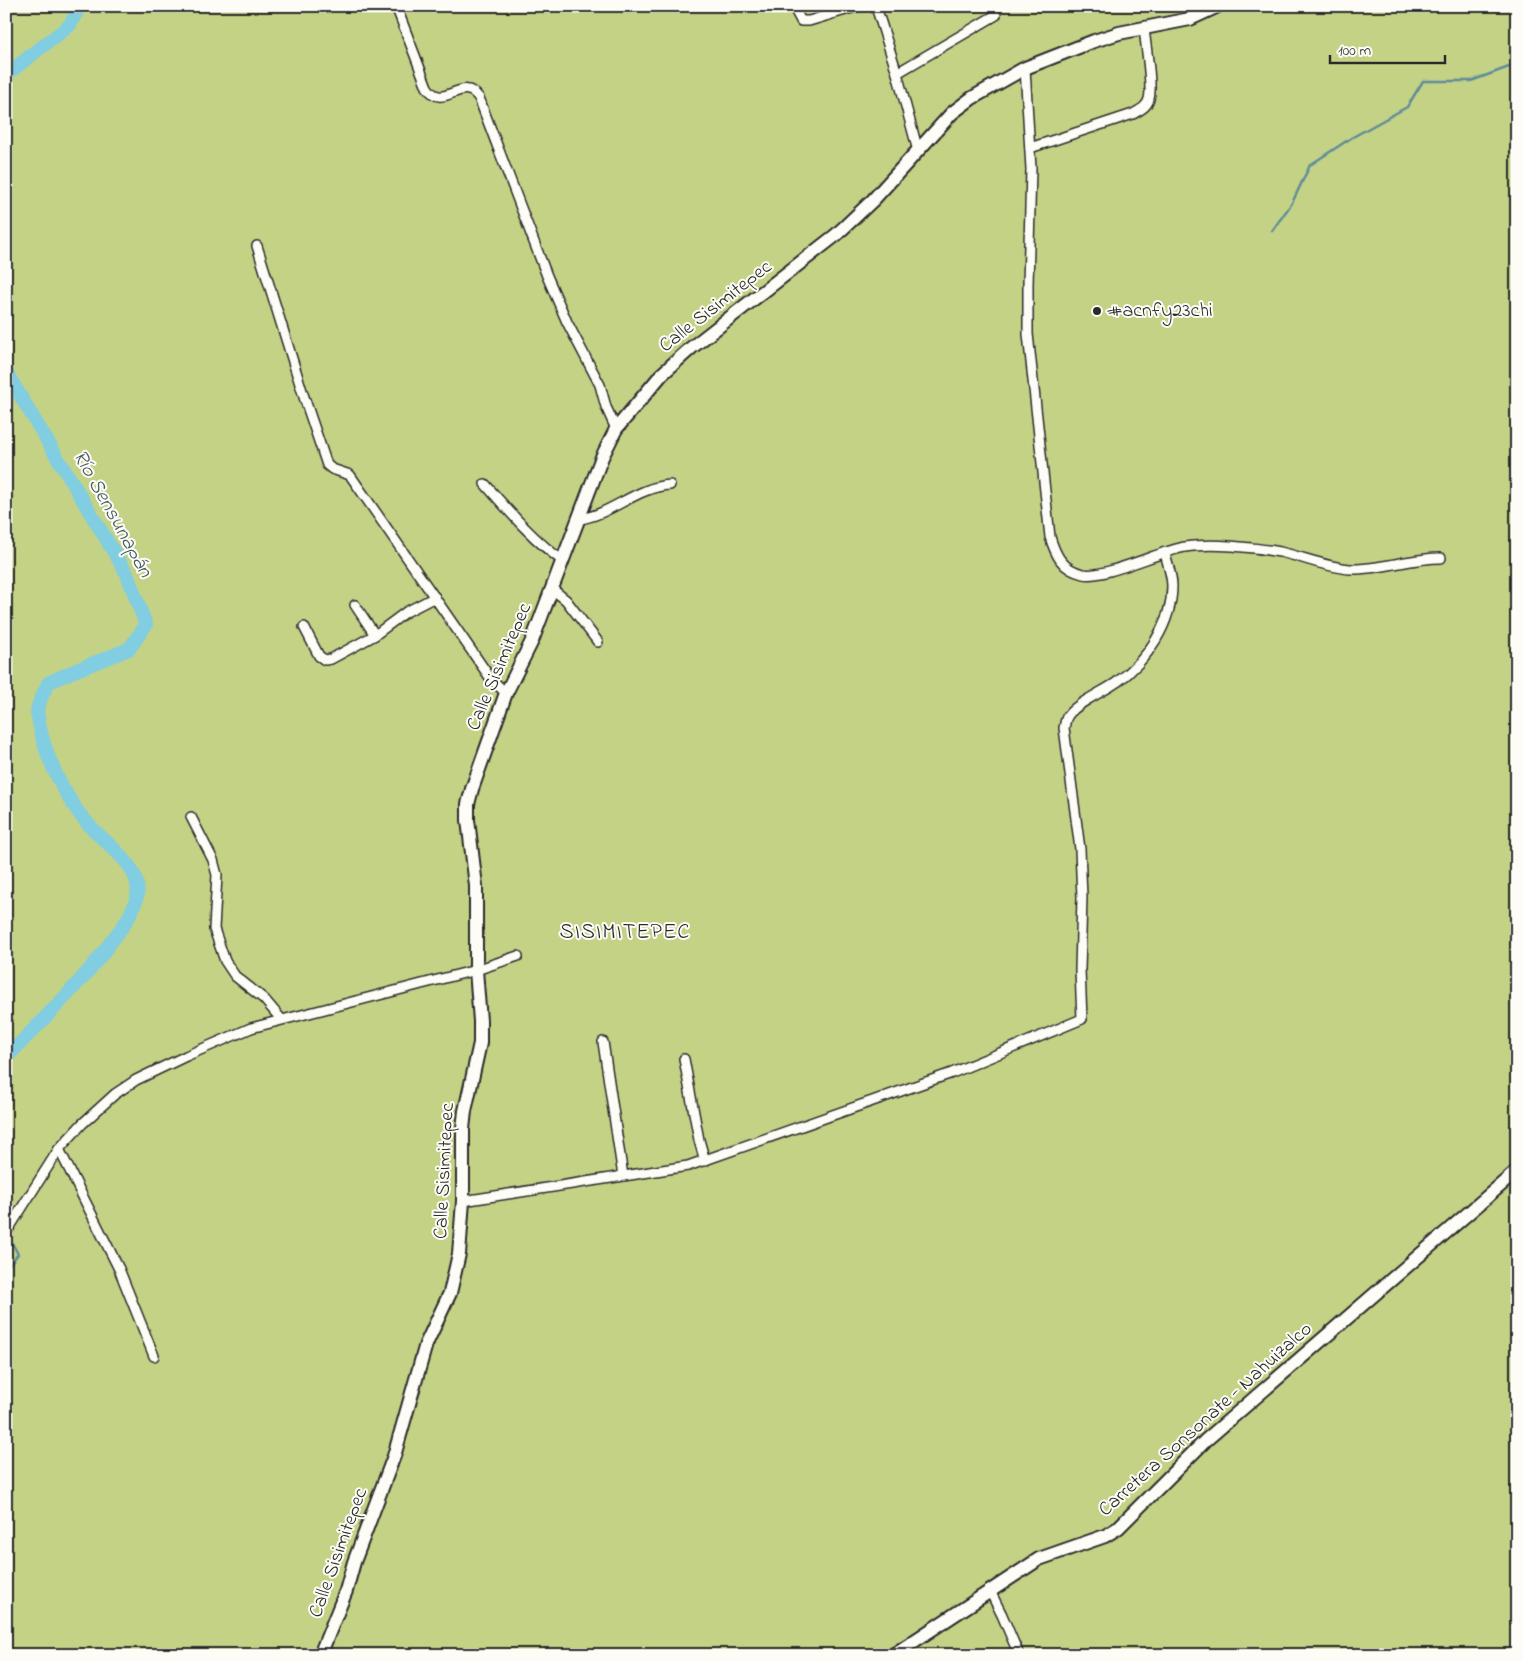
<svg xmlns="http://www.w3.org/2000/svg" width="1523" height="1661" font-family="'Indie Flower',sans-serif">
<rect width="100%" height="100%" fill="#fdfcf7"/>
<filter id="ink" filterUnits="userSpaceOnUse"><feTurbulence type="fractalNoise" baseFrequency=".02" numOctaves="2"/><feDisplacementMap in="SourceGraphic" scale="10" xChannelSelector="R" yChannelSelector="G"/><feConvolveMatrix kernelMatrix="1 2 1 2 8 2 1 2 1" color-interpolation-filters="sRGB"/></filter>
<g filter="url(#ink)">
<rect fill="#c4d286" stroke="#787e58" x="6" y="6" width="1511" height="1649"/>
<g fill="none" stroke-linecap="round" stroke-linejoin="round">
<g stroke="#5f8c98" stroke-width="2.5">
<polyline points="1272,231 1292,203 1310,165 1351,138 1407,107 1423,81 1471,81 1509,67 1517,62"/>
<polyline points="6,1269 18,1254 12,1243"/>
</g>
<g stroke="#81cde1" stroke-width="14">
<polyline points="6,75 70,25 80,6"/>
<path d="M6,372L127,574L146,625L129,649L69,673L48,683C45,691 38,702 37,711C37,715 39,719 39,723C45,757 65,798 88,824C106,845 146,867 136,901C130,919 119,931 108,946C79,986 41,1021 6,1058"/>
</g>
<defs>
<g id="street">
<path d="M396,6L427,87C444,113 461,73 479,98L547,276L567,322L600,385L606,407L616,429"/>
<polyline points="793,6 801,21 809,21 859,6"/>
<polyline points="875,6 878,13 897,73 918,151"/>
<path d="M1025,68L1031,169L1028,285V334L1050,537C1056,556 1062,569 1083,574C1103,579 1160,551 1185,547C1212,543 1253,547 1280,552C1303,557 1326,567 1350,569C1380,570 1410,558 1441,558"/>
<polyline points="897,73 996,15"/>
<path d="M1030,148L1133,114C1140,110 1147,107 1149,99C1153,85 1145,43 1144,27"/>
<polyline points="257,246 304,397 327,465 332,469 350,475 491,679 506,693"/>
<path d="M485,484C509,511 533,540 563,561"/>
<path d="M579,519C611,515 636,487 670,485"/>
<polyline points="552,589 566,600 598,642"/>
<polyline points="355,605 375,635"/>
<polyline points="304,627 319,656 325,660 331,659 375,635 406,612 435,597"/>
<polyline points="191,817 213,860 217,875 214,929 225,961 235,976 264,999 281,1019"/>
<polyline points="603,1042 623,1176"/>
<polyline points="684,1059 699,1140 705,1161"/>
<polyline points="59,1149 119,1269 154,1356"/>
<path d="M463,1201L688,1166L952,1073L1082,1019L1080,970L1082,897L1080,849L1064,728C1065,725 1065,720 1067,717C1074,704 1105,691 1117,682C1147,661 1172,623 1172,586C1172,575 1167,563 1165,552"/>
<polyline points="6,1233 59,1149 82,1124 115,1094 136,1080 186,1056 251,1028 476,970 518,956"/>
<polyline points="990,1591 1002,1615 1019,1655"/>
</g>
<g id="secondary">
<polyline points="320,1655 346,1591 354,1562 394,1456 426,1344 450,1293 459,1254 463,1201 463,1129 465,1111 480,1043 480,1021 476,970 476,886 468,820 468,804 472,789 506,693 532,641 602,457 616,429 662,374 691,348 836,235 873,200 952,113 972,98 1025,68 1094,41 1119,33 1190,19 1218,6"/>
<polyline points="893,1655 1039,1559 1105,1536 1118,1528 1206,1440 1517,1171"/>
</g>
</defs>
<use href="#street" stroke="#2b2b2b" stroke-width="12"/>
<use href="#secondary" stroke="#2b2b2b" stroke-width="16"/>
<use href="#street" stroke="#fdfcf7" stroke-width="9"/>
<use href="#secondary" stroke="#fdfcf7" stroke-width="12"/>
</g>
</g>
<circle fill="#2b2b2b" stroke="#fdfcf7" stroke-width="2" cx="1097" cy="311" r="5"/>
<g text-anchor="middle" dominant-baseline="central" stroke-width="4" stroke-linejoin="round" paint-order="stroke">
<g font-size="20" fill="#2b2b2b" stroke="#fdfcf7">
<text transform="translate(716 307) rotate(-38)">Calle Sisimitepec</text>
<text transform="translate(500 667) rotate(-67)">Calle Sisimitepec</text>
<text transform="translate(445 1171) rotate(-87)">Calle Sisimitepec</text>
<text transform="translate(1206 1420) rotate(-42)">Carretera Sonsonate - Nahuizalco</text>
<text transform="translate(339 1553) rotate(-70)">Calle Sisimitepec</text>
</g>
<g font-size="20" fill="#2b2b2b" stroke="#fdfcf7" text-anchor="start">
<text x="1107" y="311">#acnfy23chi</text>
</g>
<g font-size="21" font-style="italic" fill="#455c62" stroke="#fdfcf7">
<text transform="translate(112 514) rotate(61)">Río Sensunapán</text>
</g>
<g font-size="22" letter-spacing="1" fill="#2b2b2b" stroke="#fdfcf7">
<text x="625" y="933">SISIMITEPEC</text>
</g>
</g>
<rect width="1523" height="1661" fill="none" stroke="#fdfcf7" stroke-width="25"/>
<rect x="12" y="12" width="1498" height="1636" fill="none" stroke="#2b2b2b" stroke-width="2" filter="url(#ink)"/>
<path d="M1330 55v8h115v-8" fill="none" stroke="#2b2b2b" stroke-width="2.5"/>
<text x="1338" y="55" font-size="15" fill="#2b2b2b" stroke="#fdfcf7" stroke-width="4" paint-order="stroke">100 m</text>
</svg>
